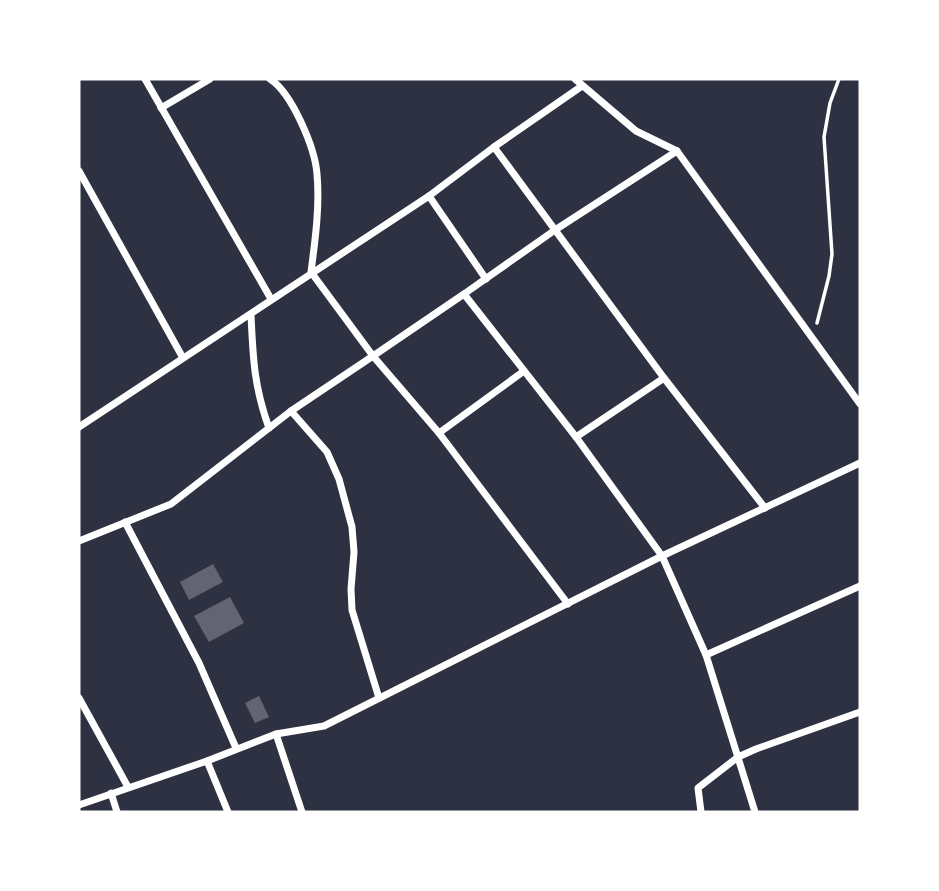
<svg xmlns="http://www.w3.org/2000/svg" width="939" height="891" font-family="Commissioner,sans-serif">
<rect width="100%" height="100%" fill="#2d3142"/>
<g fill="#626471">
<polygon points="213,564 223,582 189,600 180,582"/>
<polygon points="230,597 244,623 209,642 194,616"/>
<polygon points="259,696 269,717 255,723 245,703"/>
</g>
<g fill="none" stroke-linecap="round" stroke-linejoin="round">
<polyline stroke="#fff" stroke-width="3.5" points="817,323 829,276 832,254 824,137 830,103 839,79"/>
<g stroke="#fff" stroke-width="7">
<polyline points="145,79 271,299"/>
<path d="M270,79C292,93 315,148 317,174C320,206 315,241 311,272L373,356L464,294L576,437L662,556L706,655L755,812"/>
<polyline points="575,79 636,131 677,151 860,404"/>
<polyline points="161,108 210,79"/>
<polyline points="494,147 664,378 765,508"/>
<polyline points="79,171 183,358"/>
<polyline points="429,196 486,279"/>
<polyline points="464,294 555,230 677,151"/>
<path d="M251,315C253,359 254,386 269,428"/>
<polyline points="291,411 327,452 339,479 352,527 354,552 351,589 352,610 379,698"/>
<polyline points="79,427 429,196 494,147 582,86"/>
<polyline points="439,433 524,371"/>
<polyline points="576,437 664,378"/>
<polyline points="125,522 199,663 236,748"/>
<polyline points="79,541 171,504 291,411 373,356 439,433 568,604"/>
<polyline points="706,655 860,586"/>
<polyline points="79,698 128,787"/>
<polyline points="276,734 302,812"/>
<polyline points="207,761 228,812"/>
<polyline points="111,793 117,812"/>
<polyline points="79,805 207,761 276,734 324,726 662,556 860,463"/>
<polyline points="701,812 698,788 738,757 756,749 860,712"/>
</g>
</g>
<rect width="939" height="891" fill="none" stroke="#ffffff" stroke-width="161"/>
</svg>
